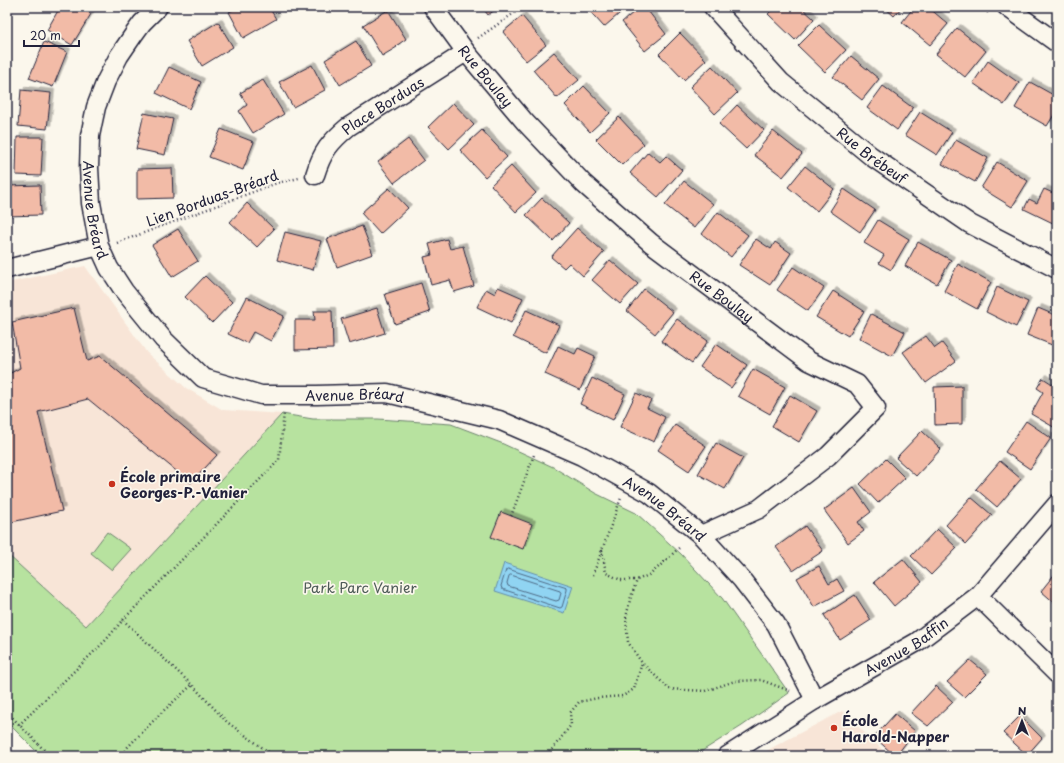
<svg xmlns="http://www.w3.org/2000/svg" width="1064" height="763" font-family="'Playpen Sans',sans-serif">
<defs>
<filter id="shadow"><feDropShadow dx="3.5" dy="-3.5" stdDeviation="0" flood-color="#0004"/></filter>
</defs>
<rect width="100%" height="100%" fill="#fbf7ec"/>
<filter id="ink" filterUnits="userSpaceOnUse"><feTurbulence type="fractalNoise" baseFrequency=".025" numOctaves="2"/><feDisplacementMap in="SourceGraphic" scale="8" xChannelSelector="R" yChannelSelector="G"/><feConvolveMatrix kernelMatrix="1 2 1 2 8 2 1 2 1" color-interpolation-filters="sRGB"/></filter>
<g filter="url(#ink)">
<g fill="#f8e5d7">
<polygon points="85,266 147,353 186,388 223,410 282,414 86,626 7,554 7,283"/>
<polygon points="842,711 889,756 758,756 777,745"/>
</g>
<g fill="#b7e29f" stroke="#6c826d">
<polygon points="282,414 313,419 378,419 451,424 501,443 553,467 595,493 636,513 681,554 722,598 789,693 742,726 694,756 41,756 7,722 7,554 86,626"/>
<polygon points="107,532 131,549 112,570 91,553"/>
</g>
<polygon fill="#90d4f2" stroke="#648da9" points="504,563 573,586 564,613 495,591"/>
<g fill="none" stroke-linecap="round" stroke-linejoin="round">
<g stroke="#4e6984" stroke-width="1">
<polygon points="508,569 567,588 567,590 562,607 560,608 502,589 501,586 506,570"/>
<polygon points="511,575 560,591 561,593 559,600 556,601 508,586 507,583 509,576"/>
</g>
</g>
<g fill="#f2bba7" stroke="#22223b" filter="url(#shadow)">
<polygon points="60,7 79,7 91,14 72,45 47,30"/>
<polygon points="238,7 269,7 276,19 243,38 229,12"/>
<polygon points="282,7 292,7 284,11"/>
<polygon points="482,7 499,7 488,15"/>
<polygon points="586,7 627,7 604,27"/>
<polygon points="640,7 645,7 666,34 645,51 622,22"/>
<polygon points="775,7 801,7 814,19 795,40 768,14"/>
<polygon points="884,7 902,7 894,16"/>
<polygon points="914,7 928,7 948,24 930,45 902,22"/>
<polygon points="388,10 406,39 396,46 397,47 382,56 363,25"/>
<polygon points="522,16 546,45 526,61 503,32"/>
<polygon points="218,22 233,47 202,66 187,41"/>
<polygon points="819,25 846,50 825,72 798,46"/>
<polygon points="957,28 986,51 965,77 936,54"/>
<polygon points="680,33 706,60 684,80 659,54"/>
<polygon points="356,41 371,66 340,85 325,60"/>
<polygon points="44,42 67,52 53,87 29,78"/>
<polygon points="554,52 579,80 557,98 533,70"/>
<polygon points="851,56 879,79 862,100 833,77"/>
<polygon points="988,61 1019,83 1004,105 973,83"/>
<polygon points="312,65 325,90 293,107 279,82"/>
<polygon points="712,66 737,93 715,114 690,87"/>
<polygon points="169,67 201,82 189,109 156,93"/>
<polygon points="263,80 284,114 253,133 239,111 247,105 240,93"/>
<polygon points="1030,82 1057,97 1057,110 1047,126 1015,108"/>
<polygon points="584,86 610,113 590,132 565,105"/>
<polygon points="883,86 913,108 897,130 867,108"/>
<polygon points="21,90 51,93 47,129 18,126"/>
<polygon points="453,103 474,125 449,149 428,127"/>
<polygon points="737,105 764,130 746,149 719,124"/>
<polygon points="920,112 952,132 937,155 905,135"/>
<polygon points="144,113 173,119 165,155 136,149"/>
<polygon points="619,117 644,144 622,165 596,139"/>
<polygon points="221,129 254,142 243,170 209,157"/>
<polygon points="482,130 507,157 485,177 460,150"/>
<polygon points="773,131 802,154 783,177 754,155"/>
<polygon points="17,137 43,137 41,176 16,175"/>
<polygon points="408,139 424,160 394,183 378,162"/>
<polygon points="956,140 988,158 975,182 942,164"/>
<polygon points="648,152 660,162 666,156 682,170 658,197 630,173"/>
<polygon points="997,162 1028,181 1012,207 981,188"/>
<polygon points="511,166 536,193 516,212 491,185"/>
<polygon points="805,166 834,189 817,211 788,187"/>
<polygon points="172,168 173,198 137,199 137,169"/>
<polygon points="684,181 713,204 694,228 665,205"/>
<polygon points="40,185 41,215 7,216 7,186"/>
<polygon points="389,188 408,208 380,234 361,213"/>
<polygon points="844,189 875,210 860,232 830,211"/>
<polygon points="1044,189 1057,195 1057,225 1024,209 1029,199 1037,203"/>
<polygon points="542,198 569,223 553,241 526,215"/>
<polygon points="247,203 274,229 257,247 230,222"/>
<polygon points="718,212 748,235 731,257 702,234"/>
<polygon points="878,220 909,239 891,270 879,263 884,255 864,243"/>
<polygon points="362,226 373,254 337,267 327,239"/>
<polygon points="577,228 604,252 583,276 569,263 564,268 551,257"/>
<polygon points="178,229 198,261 172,277 152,245"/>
<polygon points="285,232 321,241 313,270 277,260"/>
<polygon points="447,239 450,249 463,246 474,286 454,292 450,280 431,285 424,257 432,255 429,244"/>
<polygon points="756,239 771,249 775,242 791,253 770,285 739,265"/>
<polygon points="918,242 951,260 937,284 905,266"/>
<polygon points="610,260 638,284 620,304 592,280"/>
<polygon points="958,264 991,282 977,309 944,291"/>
<polygon points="793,267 824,288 808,311 777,290"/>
<polygon points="205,276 232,302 212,323 185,297"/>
<polygon points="421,283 430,312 395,324 385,294"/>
<polygon points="498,287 523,298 511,323 477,307 486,289 495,294"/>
<polygon points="997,287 1028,302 1016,327 986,312"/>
<polygon points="644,289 673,312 655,334 627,311"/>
<polygon points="833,291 864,311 848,336 816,317"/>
<polygon points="247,297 284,316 271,341 253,332 247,343 228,334"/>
<polygon points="74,308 87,361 100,356 217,455 191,483 88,399 38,412 62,511 7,523 7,375 20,368 12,322"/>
<polygon points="377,308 385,333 349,344 341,319"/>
<polygon points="1038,308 1057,316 1057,347 1027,335"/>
<polygon points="526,310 559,325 546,353 513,337"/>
<polygon points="314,311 332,311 333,349 295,350 295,320 315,320"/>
<polygon points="871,314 905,332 892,356 859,338"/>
<polygon points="677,319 708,341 692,363 661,341"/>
<polygon points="926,336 935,348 942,343 956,361 926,383 903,352"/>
<polygon points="716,344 747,365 731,388 700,367"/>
<polygon points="558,346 575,354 578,348 595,356 580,390 545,374"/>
<polygon points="753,369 785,387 770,414 738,396"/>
<polygon points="592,378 625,394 613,420 580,404"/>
<polygon points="1043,378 1057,387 1057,429 1031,414 1043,392 1037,388"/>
<polygon points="962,386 962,424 935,425 934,387"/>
<polygon points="636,393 651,400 647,408 665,417 654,442 620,427"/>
<polygon points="790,395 817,411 799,442 772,426"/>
<polygon points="1026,421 1051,438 1030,469 1005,452"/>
<polygon points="675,425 706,446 689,471 658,450"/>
<polygon points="922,431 941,449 916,476 896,458"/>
<polygon points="716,443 743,458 725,489 698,474"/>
<polygon points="886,459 905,478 878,503 860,484"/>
<polygon points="1000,461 1021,479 997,507 976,489"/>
<polygon points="854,488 871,512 858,522 864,531 848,543 824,510"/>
<polygon points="971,497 992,515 966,544 946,525"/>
<polygon points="501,512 532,524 523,549 491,537"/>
<polygon points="805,526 823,551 793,571 776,547"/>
<polygon points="937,529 957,548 931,575 911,556"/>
<polygon points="903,559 922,582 894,606 874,582"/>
<polygon points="819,566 829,584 837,579 844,591 814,607 797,578"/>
<polygon points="1057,571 1057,605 1041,591"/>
<polygon points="855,595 871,620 840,640 824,615"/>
<polygon points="970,660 987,674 964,697 947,682"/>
<polygon points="936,686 953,702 928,726 911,713"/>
<polygon points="895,714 915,731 896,756 895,756 874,737"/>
<polygon points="1020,716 1042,738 1027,755 1003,733"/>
</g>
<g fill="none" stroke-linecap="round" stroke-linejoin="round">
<defs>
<g id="minor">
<path id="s1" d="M158,7L142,23L134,34L119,56L106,81L96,107L93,121L90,136L89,168L91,203L99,246L109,268L124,291L163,339L203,378L261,395H317L387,393L499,420L582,456L649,493L701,535L742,580L776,624L815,700"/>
<path id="s2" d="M433,7L466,52L525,122L584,184L651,243L809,361L857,384L876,408L828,456L759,509L701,535"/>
<path id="s3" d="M713,7L781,82L871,156L970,224L1057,269"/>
<polyline points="1007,7 1057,43"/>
<path id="s4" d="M315,175C322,152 330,142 348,127L466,52"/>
<polyline points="7,269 99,246"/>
<polyline points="978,596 1057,674"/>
<path id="s5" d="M727,756L815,700L917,642L978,596L1057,504"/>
</g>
</defs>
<use href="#minor" stroke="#22223b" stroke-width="21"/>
<g stroke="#22223b" stroke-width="2.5" stroke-dasharray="1 3" stroke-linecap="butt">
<polyline points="981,7 990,14"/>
<polyline points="478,38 523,7"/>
<polyline points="117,243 277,183 299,178"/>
<polyline points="511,516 534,455"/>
<polyline points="679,548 651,574 637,580 630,600 626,618 628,642 642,663 669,689 705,691 735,681 761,680 790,691"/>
<polyline points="602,550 606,573 621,580 637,580"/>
<polyline points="593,575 621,498"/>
<polyline points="123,620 192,685 227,722 274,756"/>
<polyline points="7,712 50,756"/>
<polyline points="19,725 105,641 123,620 279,460 284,413"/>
<polyline points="119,756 160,714 192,685"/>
<polyline points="547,756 571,725 570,713 579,702 598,698 623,696 634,689 642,663"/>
</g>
<use href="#minor" stroke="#fbf7ec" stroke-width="18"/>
</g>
</g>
<g fill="#c8321e" stroke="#fbf7ec" stroke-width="1.5">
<circle cx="112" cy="484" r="4"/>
<circle cx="834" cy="728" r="4"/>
</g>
<g text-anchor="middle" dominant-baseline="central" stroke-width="3.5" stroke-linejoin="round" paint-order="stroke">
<g font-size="14" fill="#22223b" stroke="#fbf7ec">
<text stroke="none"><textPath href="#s2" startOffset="87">Rue Boulay</textPath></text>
<text stroke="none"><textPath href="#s4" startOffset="100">Place Borduas</textPath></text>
<text stroke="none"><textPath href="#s3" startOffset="218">Rue Brébeuf</textPath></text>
<text transform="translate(212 198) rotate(-20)">Lien Borduas-Bréard</text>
<text stroke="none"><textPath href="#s1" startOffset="223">Avenue Bréard</textPath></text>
<text stroke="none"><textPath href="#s2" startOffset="411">Rue Boulay</textPath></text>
<text stroke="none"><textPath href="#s1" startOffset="583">Avenue Bréard</textPath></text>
<text stroke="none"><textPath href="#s1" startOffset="919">Avenue Bréard</textPath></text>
<text stroke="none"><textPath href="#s5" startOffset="210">Avenue Baffin</textPath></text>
</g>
<g font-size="14" font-weight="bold" fill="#22223b" stroke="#fbf7ec" text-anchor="start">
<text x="120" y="476">École primaire<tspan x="120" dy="16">Georges-P.-Vanier</tspan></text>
<text x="842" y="720">École<tspan x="842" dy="16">Harold-Napper</tspan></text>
</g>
<g font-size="14" fill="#4f5c59" stroke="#fbf7ec">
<text x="360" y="587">Park Parc Vanier</text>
</g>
</g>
<rect width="1064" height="763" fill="none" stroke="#fbf7ec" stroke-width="24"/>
<rect x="12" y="12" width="1040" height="739" fill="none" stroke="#22223b" stroke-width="1.5" filter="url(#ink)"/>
<g transform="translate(1022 721)" stroke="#fbf7ec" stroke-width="3" paint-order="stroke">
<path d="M0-3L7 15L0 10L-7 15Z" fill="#22223b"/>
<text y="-6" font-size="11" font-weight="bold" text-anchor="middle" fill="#22223b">N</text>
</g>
<path d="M24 40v6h55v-6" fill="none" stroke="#22223b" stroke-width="2"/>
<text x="30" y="40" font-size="12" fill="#22223b" stroke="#fbf7ec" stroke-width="3" paint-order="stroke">20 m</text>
</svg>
